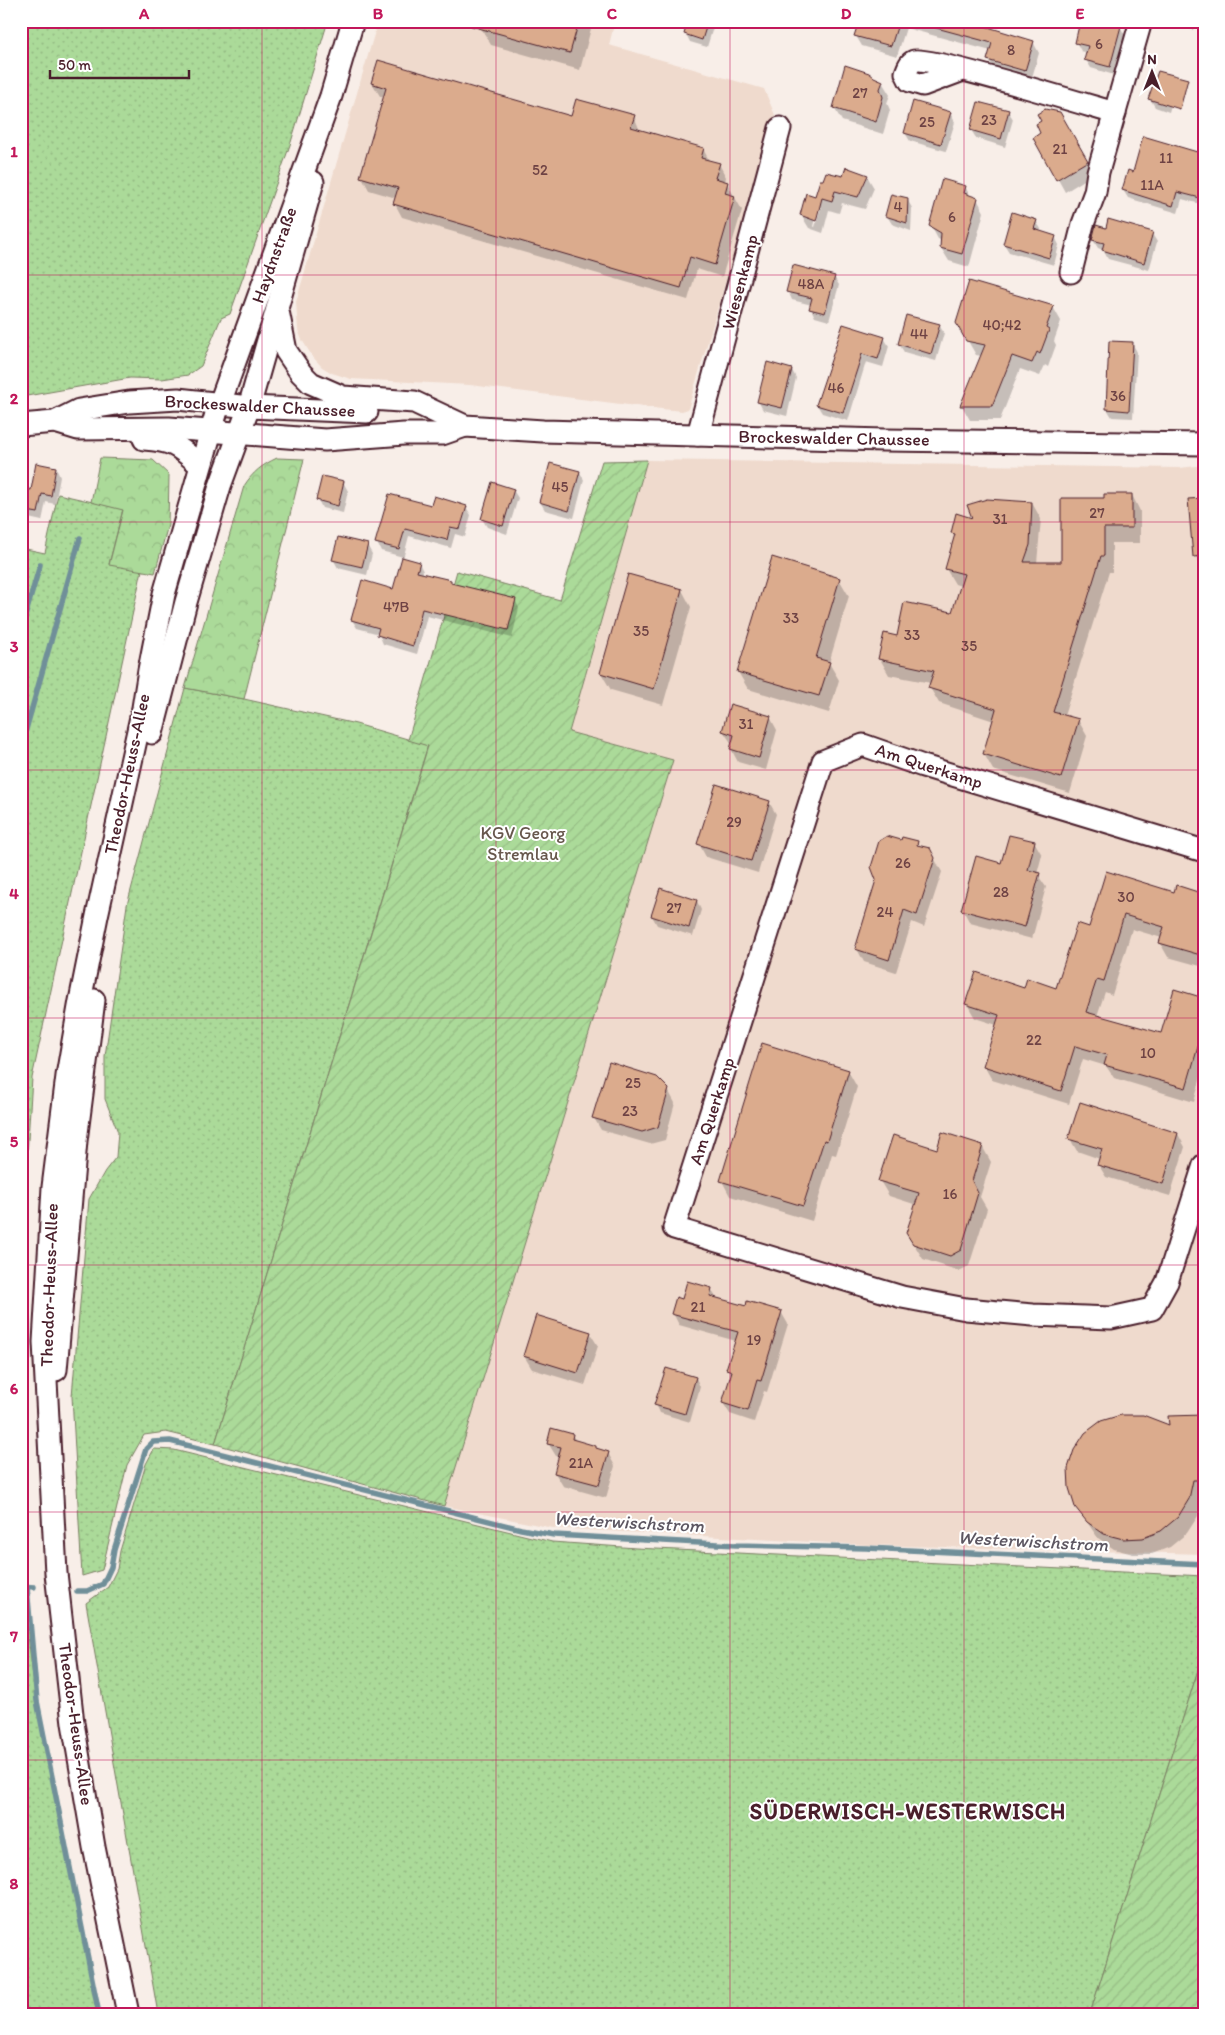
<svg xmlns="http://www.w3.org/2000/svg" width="1225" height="2035" font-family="Itim,sans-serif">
<defs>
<pattern id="grass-dots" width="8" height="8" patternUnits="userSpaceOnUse" patternTransform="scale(1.25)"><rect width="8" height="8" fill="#abda99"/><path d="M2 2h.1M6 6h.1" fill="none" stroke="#95bb84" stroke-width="1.8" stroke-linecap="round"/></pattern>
<pattern id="forest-crowns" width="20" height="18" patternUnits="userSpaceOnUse" patternTransform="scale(1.25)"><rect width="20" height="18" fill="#abda99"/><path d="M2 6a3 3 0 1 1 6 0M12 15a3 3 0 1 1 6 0" fill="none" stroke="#95bb84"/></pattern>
<pattern id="garden-furrows" width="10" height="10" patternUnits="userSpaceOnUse" patternTransform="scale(1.25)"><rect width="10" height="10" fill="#abda99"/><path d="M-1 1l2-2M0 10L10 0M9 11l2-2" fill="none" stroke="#95bb84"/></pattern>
</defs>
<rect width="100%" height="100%" fill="#f8eee8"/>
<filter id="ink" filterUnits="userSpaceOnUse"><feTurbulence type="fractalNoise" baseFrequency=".02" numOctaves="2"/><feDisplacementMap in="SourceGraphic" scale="10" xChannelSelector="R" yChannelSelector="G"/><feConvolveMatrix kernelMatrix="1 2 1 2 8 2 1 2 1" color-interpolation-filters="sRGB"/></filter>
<g filter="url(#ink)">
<g fill="#efdacd">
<polygon points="378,21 615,21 609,45 764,89 775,115 688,409 682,411 652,408 470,385 351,379 332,373 322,367 312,356 302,340 298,330 296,302"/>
<polygon points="647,460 1180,468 1204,465 1204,1554 870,1545 553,1528 444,1506 673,760 569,732"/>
</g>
<g fill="url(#grass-dots)" stroke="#7a7c62">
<polygon points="21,21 328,21 291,142 230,314 221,318 201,366 188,375 162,379 130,378 21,397"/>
<polygon points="58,494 123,509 109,564 142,570 32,1078 21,1248 21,548 45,553"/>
<polygon points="185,688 244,699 356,724 428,745 215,1444 166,1432 144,1435 127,1465 102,1570 82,1576 72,1396 89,1199 105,1171 116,1157 118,1132 105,1099 105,1056 127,905"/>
<polygon points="154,1449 174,1450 552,1542 636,1548 1204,1576 1204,1651 1090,2014 158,2014 86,1603 108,1587 117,1569 120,1551 146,1464"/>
<polygon points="21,1577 34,1685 97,2014 21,2014"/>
</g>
<g fill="url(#forest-crowns)" stroke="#7a7c62">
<polygon points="100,458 153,460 169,475 168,525 155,573 109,565 123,510 91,502"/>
<path d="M277,458L304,459L244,699L185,688L244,486C253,472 262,465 277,458Z"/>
</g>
<g fill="url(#garden-furrows)" stroke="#7a7c62">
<polygon points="647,460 569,732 673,760 444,1506 215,1444 428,746 408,740 457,571 560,600 602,461"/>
<polygon points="1204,1651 1204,2014 1090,2014"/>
</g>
<g fill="#0003" fill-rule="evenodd">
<polygon points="483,21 593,21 580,70 491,45 481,28"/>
<polygon points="674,21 715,21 707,47 690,42 686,34 688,26"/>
<polygon points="860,21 982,21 980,26 1033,42 1039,53 1031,81 995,71 989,60 991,51 906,28 897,56 862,46 856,36"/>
<polygon points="1169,21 1196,21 1193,30 1171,24"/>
<polygon points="1120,27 1125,35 1114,75 1091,68 1086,60 1088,53 1081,51 1076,42"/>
<polygon points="873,78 882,82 890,95 887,103 890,110 883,134 842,121 834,108"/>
<polygon points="372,83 572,118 634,116 640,131 703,149 710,162 719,164 726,177 725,182 727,183 742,210 722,277 697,269 688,300 402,217 395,204 396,198 369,190 362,177 385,97 380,96"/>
<polygon points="1177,84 1169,112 1155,107 1150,99"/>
<polygon points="1008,111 1013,119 1005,147 976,138 971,130"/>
<polygon points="950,113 955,122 946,151 910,141 905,133"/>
<polygon points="1059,113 1094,174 1065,192 1035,138 1042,134"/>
<polygon points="1204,168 1204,205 1182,199 1178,213 1128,198 1123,190 1133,173"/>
<path d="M867,176L874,188L865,209L842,203L839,213L829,210L823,233L809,228L801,215L816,197L844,177ZM818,207H821L815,227L813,226Z"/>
<polygon points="965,187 971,197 977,199 984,212 969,267 949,261 941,248 942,241 938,239 931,226"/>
<polygon points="907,199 912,208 911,231 892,224 887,216"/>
<polygon points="1036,221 1041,229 1040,232 1055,237 1059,245 1054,265 1009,252 1004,244"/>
<polygon points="1107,229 1152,234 1157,242 1149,270 1108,259 1103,250 1098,248 1093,240"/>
<polygon points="834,277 839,285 829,321 815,317 811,309 812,305 792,300 788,291"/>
<polygon points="1053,307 1061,321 1054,341 1056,345 1048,367 1045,365 1040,376 1020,369 1000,420 970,420 962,406 982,356 976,355 957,322"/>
<polygon points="939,325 944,333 936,361 904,352 899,344"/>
<polygon points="844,326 884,338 889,346 883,367 866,362 848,421 822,413 817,405"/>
<polygon points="1132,343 1137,352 1133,418 1112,417 1107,409"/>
<polygon points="792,370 796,378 787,416 763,410 758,401"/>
<polygon points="56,468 60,477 55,504 46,502 42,521 24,517 21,512 21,501"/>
<polygon points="580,472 584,480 574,518 545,510 540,502"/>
<polygon points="343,482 348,491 343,513 322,508 318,500"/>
<polygon points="513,490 518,498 507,534 487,527 482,519"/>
<polygon points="1132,495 1140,511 1140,543 1112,543 1112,572 1109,572 1064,716 1078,720 1087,736 1070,793 993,770 984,754 994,721 939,703 930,688 931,683 889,675 880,659 898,638 953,614 961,586 955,584 946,569 955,538 952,533 974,520 1032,503 1041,519 1037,563 1062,563 1106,499"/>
<polygon points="1204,499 1204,571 1194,553"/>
<polygon points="432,507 466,507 471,515 465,537 455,534 451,548 409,536 403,559 419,563 423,571 423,574 451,581 453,585 515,600 519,608 512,638 427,616 417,654 383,644 379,634 357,628 352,620 394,591 403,557 381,551 377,543"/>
<polygon points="367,545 372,554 367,575 338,568 333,559"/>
<polygon points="839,579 849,596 829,663 839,680 829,713 748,689 738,672"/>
<polygon points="682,590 691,607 663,705 611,690 601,673"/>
<polygon points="770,717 777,730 766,770 738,762 731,749 732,744 723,731"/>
<polygon points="769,802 776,814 758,873 706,857 699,844"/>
<polygon points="902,842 917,842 919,847 929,849 942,872 924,927 912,922 896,972 864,962 857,949 877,880"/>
<polygon points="1035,843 1042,855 1037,874 1046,887 1032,939 970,923 963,910 1002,864"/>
<polygon points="1175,893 1204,895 1204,967 1168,957 1160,943 1162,938 1132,929 1112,995 1105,992 1097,1016 1162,1035 1204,999 1204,1066 1194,1102 1114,1078 1106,1066 1083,1059 1069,1104 992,1080 984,1066 997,1025 975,1018 967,1004 1025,989 1057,989 1090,928"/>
<polygon points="697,901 701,910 693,936 657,925 652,916"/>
<polygon points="848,1071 857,1087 836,1155 832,1154 812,1221 730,1196 722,1181"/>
<polygon points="668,1090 675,1103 665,1140 650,1144 601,1130 594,1118"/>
<polygon points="1178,1134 1185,1147 1170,1196 1106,1177 1098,1164 1100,1159 1077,1151 1070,1139"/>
<polygon points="982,1146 991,1162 980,1197 987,1209 969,1266 959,1271 923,1259 907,1233 917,1205 889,1196 880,1181 937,1150"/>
<polygon points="711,1289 717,1299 746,1307 781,1312 788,1324 767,1392 764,1391 754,1422 730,1414 723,1403 732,1376 728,1369 736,1341 679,1325 673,1313 683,1301"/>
<polygon points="590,1333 598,1346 585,1385 532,1369 524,1356"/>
<polygon points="666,1369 696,1378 700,1387 690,1422 660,1413 656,1404"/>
<polygon points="1204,1416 1204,1496 1201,1496 1198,1516 1187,1533 1170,1547 1152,1554 1133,1554 1114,1549 1098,1538 1076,1506 1170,1427"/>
<polygon points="572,1435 576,1441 595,1447 598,1450 608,1453 615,1466 606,1498 563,1486 555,1473 560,1457 556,1456 548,1443"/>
</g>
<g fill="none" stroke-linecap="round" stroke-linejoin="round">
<g stroke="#708f99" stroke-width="5.5">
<polyline points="21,630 40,565"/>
<polyline points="21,747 80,538"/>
<polyline points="21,1586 34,1587"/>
<polyline points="27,1587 37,1701 99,2014"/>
<polyline points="77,1591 87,1591 103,1584 111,1567 114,1550 146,1449 153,1442 170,1441 521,1529 554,1535 736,1545 866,1548 1204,1564"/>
</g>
</g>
<g fill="#dbab8d" stroke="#4a1f2b">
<polygon points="472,21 579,21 570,53 471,26"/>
<polygon points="688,21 708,21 702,40 684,34"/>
<polygon points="859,21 899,21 891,46 854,36"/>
<polygon points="930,21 968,21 1034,41 1025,71 987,60 992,43 929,26"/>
<polygon points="1080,21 1105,21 1121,26 1110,67 1084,60 1088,46 1075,43"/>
<polygon points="378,60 571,116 576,99 635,115 631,127 704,148 701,158 720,163 715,178 728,182 725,193 735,196 715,265 690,257 681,288 393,204 398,188 360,177 386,88 371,83"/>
<polygon points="845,65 869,73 874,77 883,81 880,89 883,97 876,122 833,108"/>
<polygon points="1158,71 1188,79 1180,109 1148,99"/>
<polygon points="913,101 951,112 941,144 904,133"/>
<polygon points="978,102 1009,110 1001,139 970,130"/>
<polygon points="1045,109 1060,112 1088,161 1056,180 1033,138 1040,133 1036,124 1041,121 1037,114"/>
<polygon points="1143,136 1204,154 1204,199 1177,192 1173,206 1122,190 1128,170 1133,172"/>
<polygon points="846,167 868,175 858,197 835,191 832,201 822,198 816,221 800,215 806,193 815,196 820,180 823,180 826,172 843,176"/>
<polygon points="942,179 966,186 964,193 978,198 962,254 940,248 941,233 929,226"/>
<polygon points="891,194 908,198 907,223 885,216"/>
<polygon points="1012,212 1037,220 1034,229 1056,236 1049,258 1003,244"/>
<polygon points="1108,219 1153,232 1144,263 1102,250 1104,243 1092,240 1096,225 1106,228"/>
<polygon points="793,265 835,276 825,313 809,309 812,298 786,292"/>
<polygon points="969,281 1054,306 1046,328 1049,330 1040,354 1037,352 1032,363 1012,356 992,406 960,406 985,345 966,341 956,323"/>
<polygon points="906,315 940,324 931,354 898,344"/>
<polygon points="843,324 885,337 878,359 862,354 843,413 816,405"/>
<polygon points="1109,341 1133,342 1129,411 1106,409"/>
<polygon points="767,362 792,369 782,408 757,402"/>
<polygon points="36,463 56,467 51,496 42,494 38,513 21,510 21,488 31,490"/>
<polygon points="550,463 580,471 569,511 539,502"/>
<polygon points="322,476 344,481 338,506 316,500"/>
<polygon points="492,482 514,489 503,526 481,519"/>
<polygon points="389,494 431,505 434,496 467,506 460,529 450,527 447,540 405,529 399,549 375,543"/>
<polygon points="1104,494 1132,494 1132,528 1104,528 1104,556 1101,556 1053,712 1079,719 1061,778 983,754 996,709 928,688 934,671 878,659 884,633 897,636 904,602 952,612 964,574 945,569 955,534 951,533 956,513 972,518 967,505 987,499 1032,502 1030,545 1024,562 1061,562 1061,498 1104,498"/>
<polygon points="1204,498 1204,556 1193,557 1188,499"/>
<polygon points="338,537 368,544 362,567 332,560"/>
<polygon points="402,557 420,562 417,572 451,580 451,583 516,599 508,630 422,609 413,646 377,635 379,628 351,620 362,580 393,589"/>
<polygon points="772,557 840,578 816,658 830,662 819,696 737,672"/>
<polygon points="628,574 682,589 654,689 600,673"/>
<polygon points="730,704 771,716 759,758 730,749 734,735 722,731"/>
<polygon points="716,784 770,801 751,861 697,844"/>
<polygon points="1009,835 1035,841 1028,870 1040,873 1025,927 961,910 976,856 1001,863"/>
<polygon points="887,836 901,840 902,837 918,841 917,845 930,848 935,858 917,915 904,910 889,960 855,949 876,880 871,867 879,841"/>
<polygon points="1106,871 1174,892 1176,885 1204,894 1204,956 1159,943 1164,927 1124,915 1104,981 1097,979 1086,1012 1161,1033 1174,989 1204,998 1204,1026 1186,1088 1104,1065 1107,1055 1075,1046 1061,1091 983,1066 999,1015 965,1004 976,972 1024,988 1027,978 1056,988 1077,923 1089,927"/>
<polygon points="660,888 697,900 689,928 651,916"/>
<polygon points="762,1043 849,1070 827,1141 824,1140 803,1206 720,1181"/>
<polygon points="609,1062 657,1077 669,1089 658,1127 642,1132 592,1118"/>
<polygon points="1080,1102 1178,1133 1163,1184 1097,1165 1102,1149 1068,1139"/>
<polygon points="942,1132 983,1145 972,1181 978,1193 961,1250 950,1256 913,1244 906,1233 919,1193 878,1181 893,1135 937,1149"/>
<polygon points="687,1281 712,1288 710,1296 746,1306 747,1301 782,1311 761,1381 757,1380 748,1411 722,1403 732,1371 726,1369 738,1332 671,1314 676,1297 682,1299"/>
<polygon points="536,1315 591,1332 578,1373 523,1356"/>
<polygon points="666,1368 696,1377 685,1414 654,1405"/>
<polygon points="1121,1415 1143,1415 1169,1425 1168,1416 1204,1415 1204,1480 1193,1480 1189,1499 1178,1517 1161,1531 1143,1538 1123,1539 1104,1534 1087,1522 1075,1507 1069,1488 1068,1468 1074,1450 1085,1433 1101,1421"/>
<polygon points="551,1428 573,1434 572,1439 596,1446 596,1448 609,1452 599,1485 554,1473 561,1447 547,1444"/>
</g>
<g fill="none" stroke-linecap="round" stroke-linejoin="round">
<defs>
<g id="minor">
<path d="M963,70L923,85L910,81L906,73C908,68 909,63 914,61C926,56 1090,106 1115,113"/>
<polyline points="1071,272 1083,224 1095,192 1098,172 1141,21"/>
<polyline points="278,311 286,351 301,373 311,383 343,397 414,402 465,426 543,431 884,440 1204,444"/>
<polyline points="55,422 78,429 169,428 325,440 404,434 442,434 465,426"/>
<polyline points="21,425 55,422 79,410 129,402 178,399 249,407 367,412"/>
<polyline points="698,435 780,128"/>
<path d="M144,439C174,441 178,446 200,465"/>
<polyline points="152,733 186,602 220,486 249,407 313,182"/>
<polyline points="1204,851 923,766 863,745 823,761 674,1228 902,1297 966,1309 1033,1315 1111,1318 1152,1309 1167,1282 1204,1165"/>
<polyline points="56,1370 76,1141 94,1000"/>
<polyline points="128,2014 94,1847 73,1723 56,1573 44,1342 53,1187 67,1076 80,1001 97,916 143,708 149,670 164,594 216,414 331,96 353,21"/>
</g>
</defs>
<use href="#minor" stroke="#4a1f2b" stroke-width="25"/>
<use href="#minor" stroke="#fff" stroke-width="21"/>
</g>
</g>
<path fill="none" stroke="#c2185b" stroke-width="1" stroke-opacity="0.55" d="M262,21V2014M496,21V2014M730,21V2014M964,21V2014M21,275H1204M21,522H1204M21,770H1204M21,1018H1204M21,1265H1204M21,1512H1204M21,1760H1204"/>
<g text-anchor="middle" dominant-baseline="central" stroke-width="4" stroke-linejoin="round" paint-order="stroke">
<g font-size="15" fill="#6e4244">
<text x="1099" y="44">6</text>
<text x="1011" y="50">8</text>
<text x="860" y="93">27</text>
<text x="989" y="120">23</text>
<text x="927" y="122">25</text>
<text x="1060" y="149">21</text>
<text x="1166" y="158">11</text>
<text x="540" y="170">52</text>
<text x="1152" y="185">11A</text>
<text x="898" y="207">4</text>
<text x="952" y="217">6</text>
<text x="811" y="284">48A</text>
<text x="1002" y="325">40;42</text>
<text x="919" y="334">44</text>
<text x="836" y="388">46</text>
<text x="1118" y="396">36</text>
<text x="560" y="487">45</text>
<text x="1097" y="513">27</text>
<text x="1000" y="519">31</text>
<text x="396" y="607">47B</text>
<text x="791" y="618">33</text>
<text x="641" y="631">35</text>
<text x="912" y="635">33</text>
<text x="969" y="646">35</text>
<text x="746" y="724">31</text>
<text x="734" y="822">29</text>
<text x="903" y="863">26</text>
<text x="1001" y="892">28</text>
<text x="1126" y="897">30</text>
<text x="674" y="908">27</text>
<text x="885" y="912">24</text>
<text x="1034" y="1040">22</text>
<text x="1148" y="1053">10</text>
<text x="633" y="1083">25</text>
<text x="630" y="1111">23</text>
<text x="950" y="1194">16</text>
<text x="698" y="1307">21</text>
<text x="754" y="1340">19</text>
<text x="581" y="1463">21A</text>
</g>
<g font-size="18" fill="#4a1f2b" stroke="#fff">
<text transform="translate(274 255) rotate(-70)">Haydnstraße</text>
<text transform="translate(740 282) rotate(-75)">Wiesenkamp</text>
<text transform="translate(260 406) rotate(3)">Brockeswalder Chaussee</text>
<text transform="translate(834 438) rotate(1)">Brockeswalder Chaussee</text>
<text transform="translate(929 766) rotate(18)">Am Querkamp</text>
<text transform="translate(127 774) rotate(-78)">Theodor-Heuss-Allee</text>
<text transform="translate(712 1111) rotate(-72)">Am Querkamp</text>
<text transform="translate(49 1285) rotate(-88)">Theodor-Heuss-Allee</text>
<text transform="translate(76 1724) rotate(82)">Theodor-Heuss-Allee</text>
</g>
<g font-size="18" fill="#67574c" stroke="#fff">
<text x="523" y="833">KGV Georg<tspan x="523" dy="21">Stremlau</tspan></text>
</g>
<g font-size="19" font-style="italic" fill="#5d5762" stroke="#fff">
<text transform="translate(629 1522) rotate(3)">Westerwischstrom</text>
<text transform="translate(1033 1541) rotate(3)">Westerwischstrom</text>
</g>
<g font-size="22" font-weight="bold" letter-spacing="1" fill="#4a1f2b" stroke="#fff">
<text x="908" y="1811">SÜDERWISCH-WESTERWISCH</text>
</g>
</g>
<rect width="1225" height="2035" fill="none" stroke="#fff" stroke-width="55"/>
<g transform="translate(1152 72)" stroke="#ffffff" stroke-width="4" paint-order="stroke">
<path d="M0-4L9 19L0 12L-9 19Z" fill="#4a1f2b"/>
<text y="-8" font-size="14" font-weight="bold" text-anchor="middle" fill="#4a1f2b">N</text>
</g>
<path d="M50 70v8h139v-8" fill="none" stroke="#4a1f2b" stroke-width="2.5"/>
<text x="58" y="70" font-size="15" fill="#4a1f2b" stroke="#ffffff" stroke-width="4" paint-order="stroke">50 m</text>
<rect x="28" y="28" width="1170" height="1980" fill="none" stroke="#c2185b" stroke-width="2"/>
<g font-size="16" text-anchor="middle" font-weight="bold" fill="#c2185b">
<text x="144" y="19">A</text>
<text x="378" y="19">B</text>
<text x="612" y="19">C</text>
<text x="846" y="19">D</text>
<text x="1080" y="19">E</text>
<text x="14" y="157">1</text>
<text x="14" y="404">2</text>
<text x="14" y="652">3</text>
<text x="14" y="899">4</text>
<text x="14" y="1147">5</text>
<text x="14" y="1394">6</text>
<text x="14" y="1642">7</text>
<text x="14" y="1889">8</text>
</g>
</svg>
